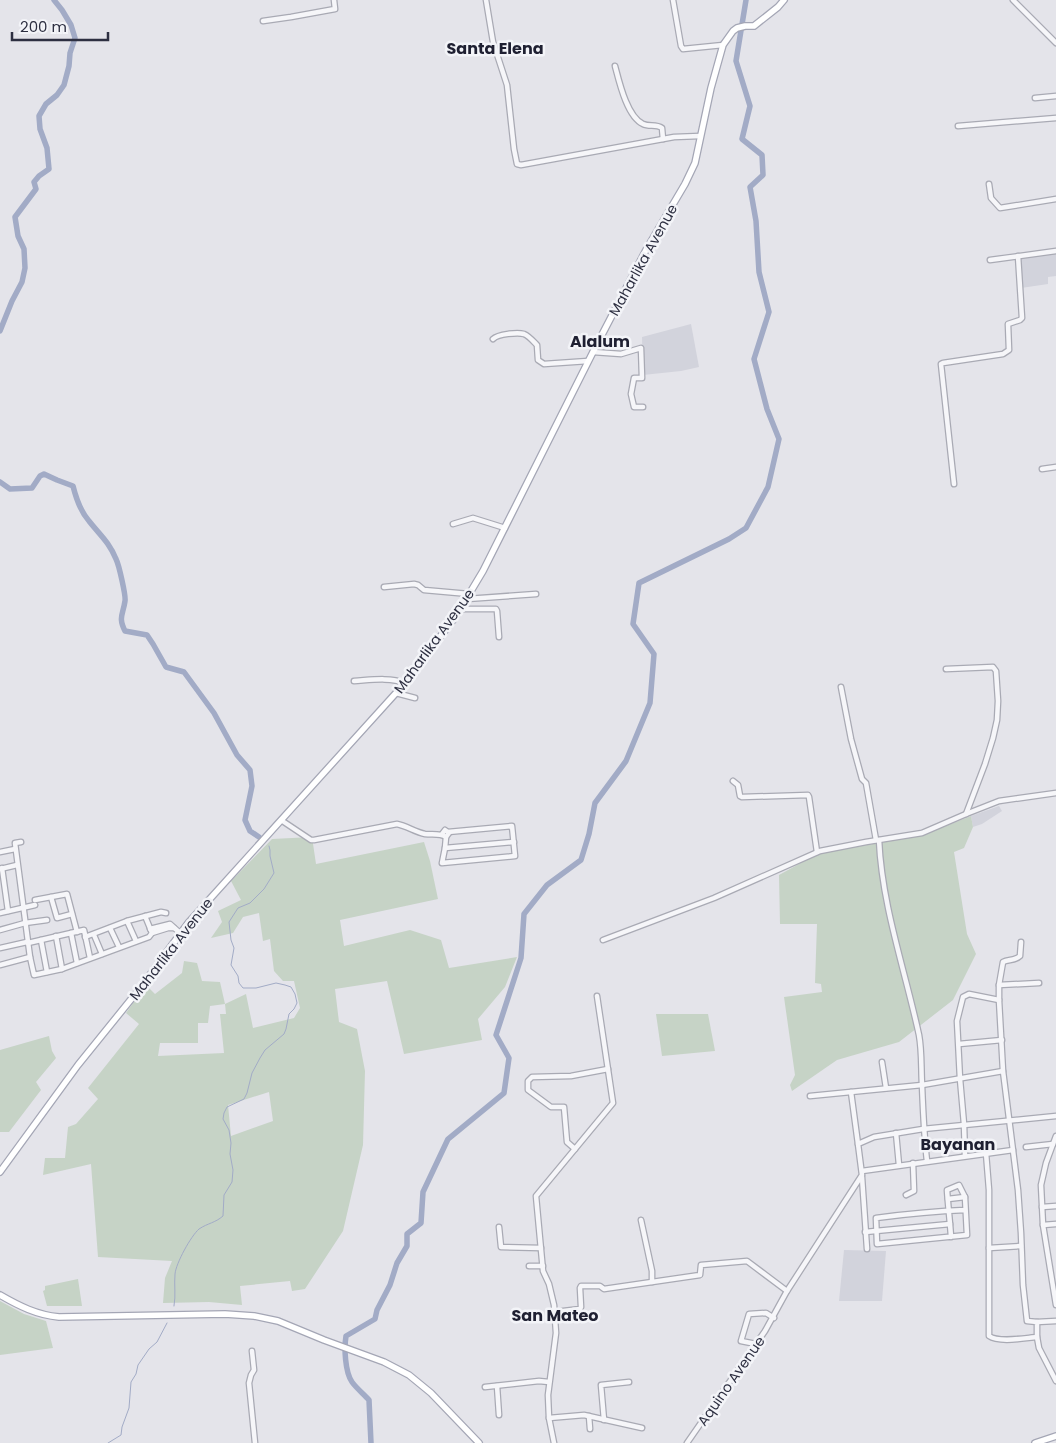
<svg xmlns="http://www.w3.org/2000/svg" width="1056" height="1443" font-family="Poppins,sans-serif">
<rect width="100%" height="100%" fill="#e4e4ea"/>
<g fill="#d2d3dc">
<polygon points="1056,252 1056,276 1048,277 1048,284 1021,288 1019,257"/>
<polygon points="691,324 699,367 681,371 643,375 642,337"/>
<polygon points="999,806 1002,811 982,824 973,827 971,816"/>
<polygon points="844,1250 886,1251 882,1301 839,1301"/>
</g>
<g fill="#c6d3c6" fill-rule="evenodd">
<polygon points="971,816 973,827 964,848 954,852 967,934 976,954 953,1000 899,1042 837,1060 792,1091 790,1085 795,1075 784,997 822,992 821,984 815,983 817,924 780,924 779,875 819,853 921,836"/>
<path d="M312,837L316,864L424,842L430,861L438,899L340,920L344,946L410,930L441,940L449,968L517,957L505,987L478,1019L482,1040L404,1054L387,981L335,989L339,1022L357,1029L365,1071L363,1145L343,1231L305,1289L292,1291L290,1281L240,1286L242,1305L209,1302L163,1303L165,1278L172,1261L98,1257L91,1164L43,1175L45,1158H65L68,1127L76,1124L98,1099L88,1088L139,1024L126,1013L146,985L155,994L182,973L184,961L197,963L202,981L220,982L225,1004L246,994L253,1028L294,1018L300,1008L294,981H283L274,971L270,939L263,941L259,913L243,917L233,933L211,938L222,922L218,911L241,900L231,881L272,839ZM225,1004L226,1014H220L224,1053L158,1056L160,1043H198V1023H208L210,1006ZM269,1092L273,1121L231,1136L228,1105Z"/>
<polygon points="656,1014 708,1014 715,1051 662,1056"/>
<polygon points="49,1036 52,1051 56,1058 36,1082 41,1090 9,1132 0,1132 0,1050"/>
<polygon points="78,1279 82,1306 47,1306 43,1291 45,1290 45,1286"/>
<polygon points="0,1301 24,1314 46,1321 53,1348 0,1355"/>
</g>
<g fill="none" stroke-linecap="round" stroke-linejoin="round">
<g stroke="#a2abc6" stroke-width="1">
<path d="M174,1306C176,1295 174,1285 175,1274C176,1263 191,1236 199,1229C208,1223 215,1223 223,1216L224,1195L232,1182L233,1170L230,1154L231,1143L229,1130L223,1119L224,1113L227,1107L244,1099L247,1093L252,1073L260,1058L265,1050L284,1034L286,1029L289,1014L294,1009L297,1003L295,994L291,987L285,985L276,983L256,988H243L239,983L238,976L231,965L234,948L231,940L229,922L238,908L250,903L264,889L274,873L270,856V850L269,846"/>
<polyline points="108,1443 121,1435 122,1427 129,1408 131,1382 136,1374 138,1365 149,1349 157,1342 167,1323"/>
</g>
<g stroke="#a2abc6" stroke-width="5.5">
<polyline points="0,331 12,301 22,282 25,268 24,249 18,236 15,217 36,189 34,182 39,176 49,169 47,148 40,129 39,116 46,104 57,95 64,85 69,66 70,53 75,38 71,25 62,10 54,0"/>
<path d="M0,482L10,489L32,488L40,476L44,474L57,480L73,486C76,498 81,512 89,521C100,535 109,542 116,559C119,565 126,596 125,601C123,615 118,617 125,631L147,635L153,644L166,667L184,672L214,713L237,755L250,770L252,786L245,820L250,831L259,837"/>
<path d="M371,1443L369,1400C364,1394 357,1389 352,1382C345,1372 344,1348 346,1336L375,1319L377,1310L390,1285L397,1263L407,1246V1234L421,1223L423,1192L448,1139L504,1093L509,1058L496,1035L521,958L524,914L547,885L581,860L589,834L595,803L626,761L650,703L654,654L633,624L639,583L729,539L746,528L768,487L779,439L767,409L754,359L769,312L759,272L756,221L750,187L763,175L762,155L742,139L750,106L736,61L746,0"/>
</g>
<defs>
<g id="minor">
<polyline points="486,0 493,42 507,85 514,149 517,164 521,165 674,137 700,136"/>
<polyline points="673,0 681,46 683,49 723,45"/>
<polyline points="1013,0 1056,43"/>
<polyline points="263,21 291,17 335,9 334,0"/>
<path d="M615,66C619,81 627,117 643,124C649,127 656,124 662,128L663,139"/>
<polyline points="1035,98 1056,96"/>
<polyline points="958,126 1056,118"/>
<polyline points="989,184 991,198 1000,208 1056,199"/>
<polyline points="990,260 1056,251"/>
<path d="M493,339C498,334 518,332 524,334C529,336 534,342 537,345L538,360L544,364L588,361"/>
<polyline points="593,352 621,354 641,348 642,378 634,378 631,394 634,407 643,407"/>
<polyline points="1042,469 1056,467"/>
<polyline points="954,484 941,364 943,363 1003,354 1009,350 1008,324 1020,320 1022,318 1018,256"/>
<polyline points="453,524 473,518 505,528"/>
<polyline points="384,587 414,584 418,585 424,590 469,594"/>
<polyline points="467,599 536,594"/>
<polyline points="460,609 496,609 497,611 499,637"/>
<polyline points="946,669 993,667 996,671 998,701 997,720 993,738 985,764 966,814"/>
<path d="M354,681C371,680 389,677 405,683"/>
<polyline points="841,687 851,739 862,779 866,783 876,840"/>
<polyline points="396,693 415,698"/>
<polyline points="733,781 738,785 740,796 742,797 808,795 809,797 817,852"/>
<path d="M281,820L311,840H314L397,824C407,826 415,832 425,834C432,835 440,833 446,837L449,833L445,830L442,834"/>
<polyline points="446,837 445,848 442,863 515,856 512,826 448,832"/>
<path d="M879,840C882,906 905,970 919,1035C922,1051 921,1068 922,1085C923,1110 924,1136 927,1161"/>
<polyline points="21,842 15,843 30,957 34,975 62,969 149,937 152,933 145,916"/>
<polyline points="445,848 514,842"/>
<polyline points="0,852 15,849"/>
<polyline points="2,868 8,911"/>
<polyline points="0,869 17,865"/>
<polyline points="51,897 57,918 72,914"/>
<polyline points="35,900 67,894 77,932"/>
<polyline points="0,913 35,905"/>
<polyline points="127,921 136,941"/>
<polyline points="110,928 119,947"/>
<polyline points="150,929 170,924 180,933"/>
<polyline points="0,930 25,923 47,920"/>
<polyline points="71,933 77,963"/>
<polyline points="152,933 168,928 174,928"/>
<polyline points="94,935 102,954"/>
<polyline points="56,936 62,969"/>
<polyline points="85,937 127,921 161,912 166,913"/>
<polyline points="41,940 47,972"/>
<polyline points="603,940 714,898 820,851 866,842 922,833 966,814 999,801 1056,793"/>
<path d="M1021,942L1020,956C1015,961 1008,959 1003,962L999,985V1000L1003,1071L1018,1190L1021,1233L1023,1285L1027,1321L1037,1322V1337L1039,1348L1056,1381"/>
<polyline points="28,943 84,930 90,958"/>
<polyline points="0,948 27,942"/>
<polyline points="0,965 30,957"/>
<polyline points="999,985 1039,983"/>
<polyline points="959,1044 1002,1040"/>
<polyline points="882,1062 886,1088"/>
<polyline points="851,1092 858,1144"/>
<polyline points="810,1096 922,1085 1003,1071"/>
<polyline points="896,1133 899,1165"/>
<polyline points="1056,1136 1046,1163 1041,1185 1043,1225 1056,1305"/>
<polyline points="1026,1147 1053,1144"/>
<polyline points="575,1149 567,1142 564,1107 551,1107 528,1090 528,1081 532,1077 571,1076 608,1069"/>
<path d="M986,1153L989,1190V1336C999,1343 1025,1338 1037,1337"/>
<polyline points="965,1156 964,1124 960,1079 957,1021 963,997 969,994 999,1000"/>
<polyline points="862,1171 1013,1150"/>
<polyline points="862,1177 867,1249"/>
<polyline points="906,1195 914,1191 913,1163"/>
<polyline points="948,1199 965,1197"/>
<polyline points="1042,1207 1056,1206"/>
<polyline points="641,1220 652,1271 652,1282"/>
<polyline points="1043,1225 1056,1224"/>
<polyline points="499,1227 501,1247 541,1248"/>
<polyline points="865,1232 950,1224"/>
<path d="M951,1237C950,1221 948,1205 947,1190L959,1185L965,1197L967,1235L877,1244L876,1218C906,1214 935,1211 965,1210"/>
<polyline points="989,1248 1021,1246"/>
<polyline points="529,1266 543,1266"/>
<polyline points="555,1312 580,1309 581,1307 580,1288 581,1286 600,1286 604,1289 700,1275 701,1265 747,1261 787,1291"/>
<polyline points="1037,1322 1056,1321"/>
<polyline points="756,1344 741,1341 749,1314 766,1313 774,1318"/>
<polyline points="252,1351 254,1370 251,1375 249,1383 255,1443"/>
<polyline points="497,1386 499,1415"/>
<polyline points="485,1387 539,1381 549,1382"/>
<polyline points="589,1416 590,1429"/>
<polyline points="549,1418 584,1415 642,1428"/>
<polyline points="604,1420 601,1385 629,1382"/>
<polyline points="554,1443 549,1418 548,1395 556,1333 554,1305 549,1284 543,1271 536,1196 613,1103 597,996"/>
<polyline points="687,1443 765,1331 787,1291 862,1175 858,1144 874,1137 923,1129 1056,1116"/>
</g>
<g id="major">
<polyline points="0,1172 78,1065 141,987 189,922 405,683 456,616 483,571 593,352 646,250 685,184 695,163 711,88 723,45 733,31 737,28 745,26 754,26 778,7 784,0"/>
<path d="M0,1295C19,1306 37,1315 59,1317L225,1314L254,1316L278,1321L324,1340L384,1362L409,1375L431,1393L479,1443"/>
<polyline points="1035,1443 1056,1436"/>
</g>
</defs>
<use href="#minor" stroke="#a9aab4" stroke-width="7"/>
<use href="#major" stroke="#a4a6b5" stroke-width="8"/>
<use href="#minor" stroke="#f6f6f9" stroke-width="4.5"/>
<use href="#major" stroke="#fff" stroke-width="5.5"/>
</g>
<g text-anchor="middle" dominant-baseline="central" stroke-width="5" stroke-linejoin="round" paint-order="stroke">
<g font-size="14" fill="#2d2f41" stroke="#f3f4f8">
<text transform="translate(643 260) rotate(-61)">Maharlika Avenue</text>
<text transform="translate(434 641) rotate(-54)">Maharlika Avenue</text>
<text transform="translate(171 949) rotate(-52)">Maharlika Avenue</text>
<text transform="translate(731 1381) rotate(-55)">Aquino Avenue</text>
</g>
<g font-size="16" font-weight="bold" fill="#1f2032" stroke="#f3f4f8">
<text x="495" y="48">Santa Elena</text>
<text x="600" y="341">Alalum</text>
<text x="958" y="1144">Bayanan</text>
<text x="555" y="1315">San Mateo</text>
</g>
</g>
<path d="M12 32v8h96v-8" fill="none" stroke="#2d2f41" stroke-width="2.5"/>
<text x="20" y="32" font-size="15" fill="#2d2f41" stroke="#f3f4f8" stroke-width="4" paint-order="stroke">200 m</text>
</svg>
